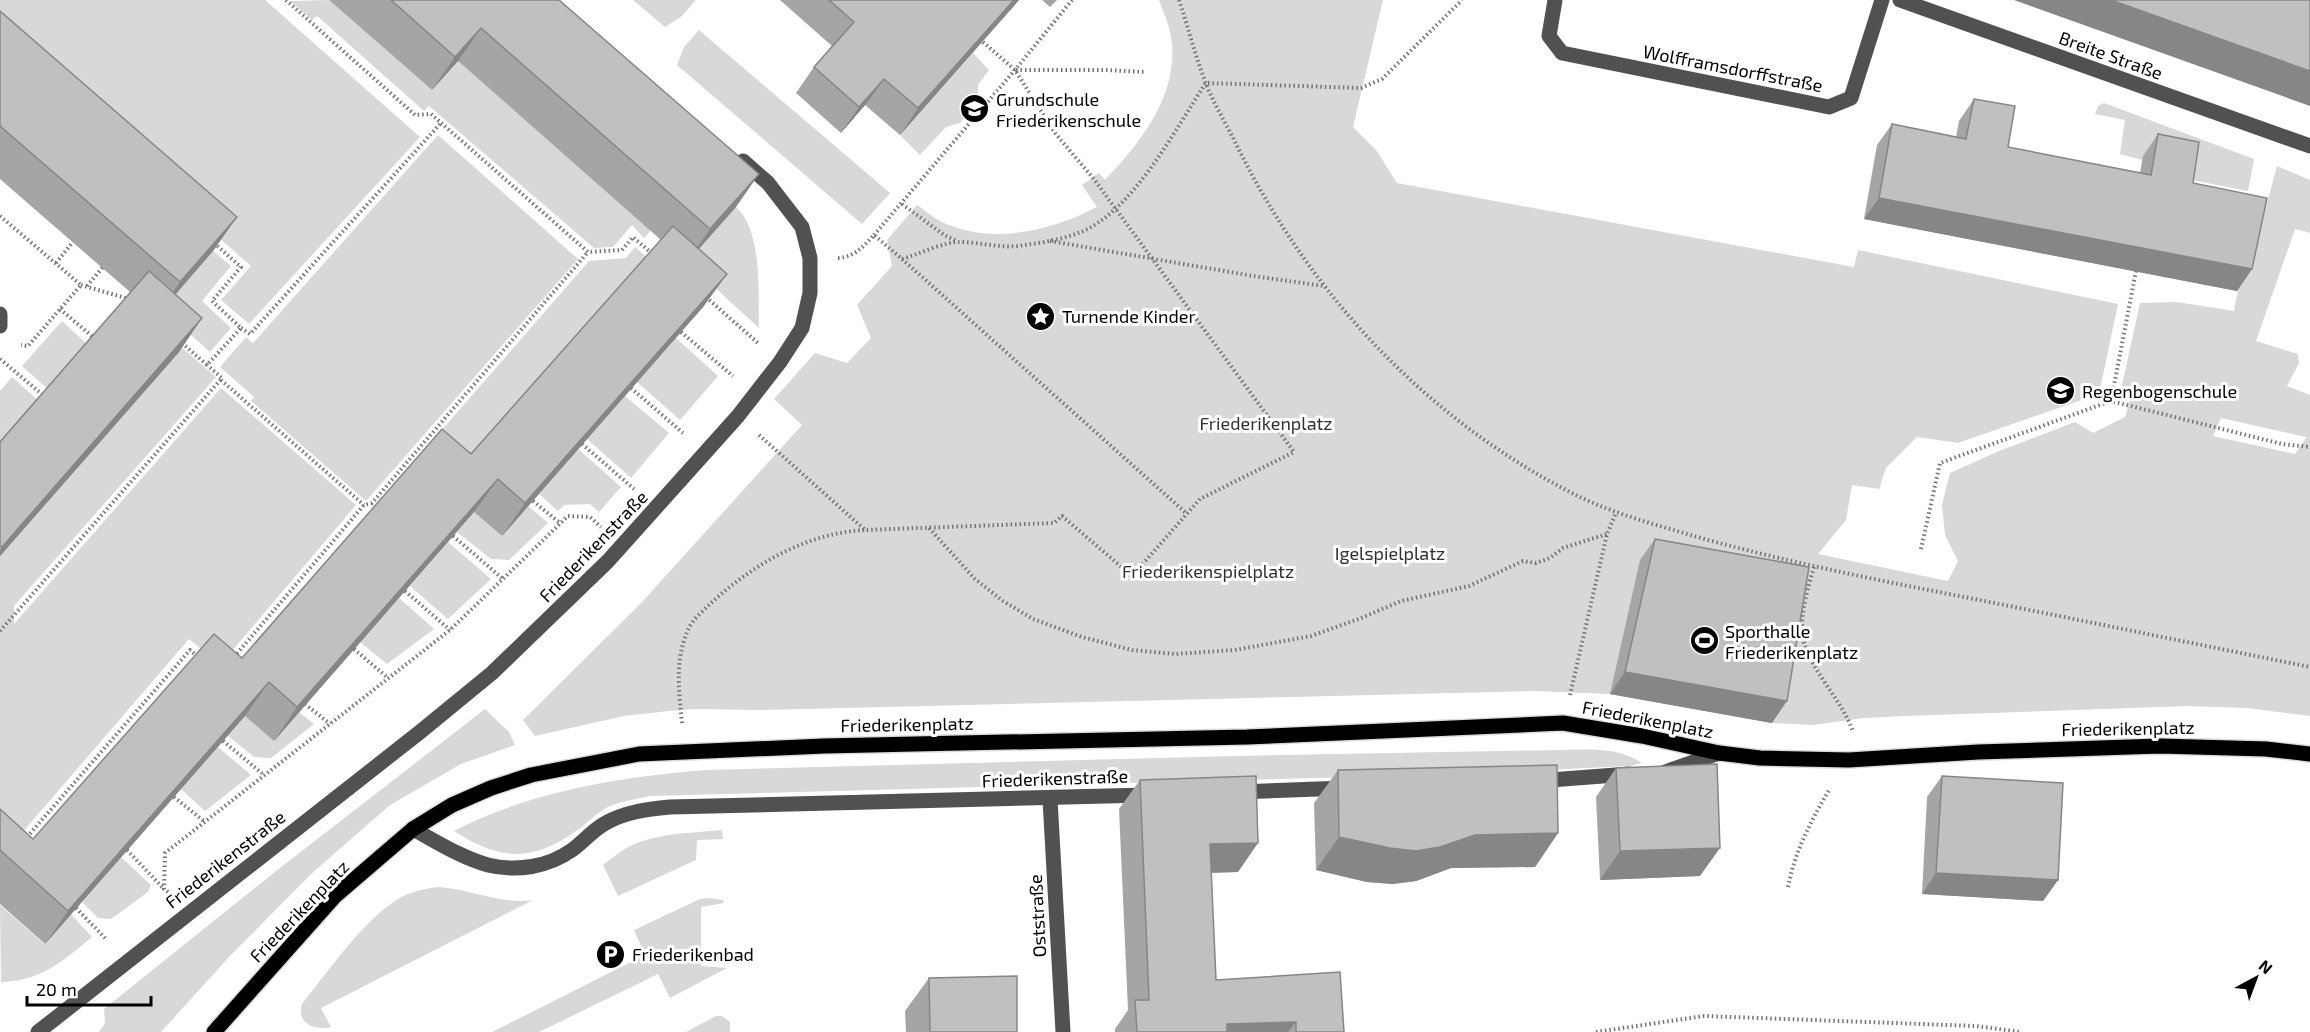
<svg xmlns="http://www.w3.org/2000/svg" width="2310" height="1032" font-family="'Exo 2',sans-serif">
<rect width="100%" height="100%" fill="#fff"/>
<g fill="#d8d8d8" fill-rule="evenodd">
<polygon points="0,0 265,0 420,137 249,324 221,300 251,266 0,46"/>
<polygon points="329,0 432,90 458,61 651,230 644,238 632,225 613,247 594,248 429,106 424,111 317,16 312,20 290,1"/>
<polygon points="633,0 695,0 695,1 682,16 665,27"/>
<path d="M1159,0H1383L1353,127L1376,150L1397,183L1854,267L1858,250L2118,304L2099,394L1958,443L1917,437L1886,468L1879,489L1852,485L1846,520L1818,554L1948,581L1958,561L1945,535L1942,505L1950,473L1999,451L2075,422L2093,433L2125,417L2131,396L2120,394L2140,303L2177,302L2234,311L2252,219L2263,218L2277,166L2310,180V233L2295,229L2256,341L2298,354L2299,363L2287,386L2310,395V716L2247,708L2187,706L1905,716L1864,718L1813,725L1772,723L1610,694L1536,691L758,710L696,709L669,711L624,716L535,736L523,720L642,602L802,425L774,399L815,353L847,363L871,338L857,305L892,266L887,240L917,205C925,210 932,217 940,221C990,246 1051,231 1097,207L1082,185L1099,173L1105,180C1142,141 1180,93 1171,36C1169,24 1163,12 1159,0ZM2221,418L2306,437V438L2295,454L2213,436Z"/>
<polygon points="699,30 890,193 862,224 677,65 684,47"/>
<polygon points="973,53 989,70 978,85 978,101 960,123 946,127 920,155 900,135"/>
<polygon points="2104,103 2254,159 2248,191 2182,178 2142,160 2120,154 2125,120 2095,114 2098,106"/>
<polygon points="438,135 578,259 366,501 251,401 254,397 220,367 246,337 253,343"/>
<path d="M736,207C763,231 758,294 759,328L687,262Z"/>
<polygon points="635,247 649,259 448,488 216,689 589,261 626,258"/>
<polygon points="213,251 231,266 202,301 231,328 210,352 162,309"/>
<polygon points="62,321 89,346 50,391 22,366"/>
<polygon points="152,322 216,377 14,606 14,624 221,388 356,505 220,665 189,639 9,848 0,840 0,556"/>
<polygon points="676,338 718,376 680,420 637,382"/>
<polygon points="12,377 40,402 0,445 0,391"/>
<polygon points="625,396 669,433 631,478 587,439"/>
<polygon points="578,449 621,487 599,512 590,504 564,505 558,511 539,494"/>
<polygon points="528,506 548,523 509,560 491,559 457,532 474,512 502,536"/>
<polygon points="448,542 491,579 448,619 410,586"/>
<polygon points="399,598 434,629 387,664 360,642"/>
<polygon points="485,709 509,732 515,745 461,764 390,805 311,874 229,957 161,1032 99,1032 105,1023 104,1009 271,875"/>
<polygon points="299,712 314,724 271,758 254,757 228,736 245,716 274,740"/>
<polygon points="218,747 251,775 205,811 181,789"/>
<path d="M1558,750C1587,750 1616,746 1642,763L1629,766L1463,774L650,796C637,799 622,801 610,806C597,812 588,823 576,831C531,863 499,860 454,831C531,791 620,777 706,770L1236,756Z"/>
<path d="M722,830L723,839L697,840L696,860L618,896L603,865C612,858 621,851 630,846C657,833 692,833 722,830Z"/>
<polygon points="121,857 151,885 148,892 111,919 98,918 82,902"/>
<path d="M438,887C472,889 500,905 533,900L321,1008L331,1027C314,1031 296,1023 302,1004C328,972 361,923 395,901C408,892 423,889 438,887Z"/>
<polygon points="709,898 723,900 724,903 701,907 701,966 727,968 670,998 658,974 539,1032 492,1032 645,955 634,930 700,899"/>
<path d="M0,905L44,944L71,914L92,937C63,961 41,981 1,982Z"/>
<polygon points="716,1016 722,1016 730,1022 730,1032 686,1032"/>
</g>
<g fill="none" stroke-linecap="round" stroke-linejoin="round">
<defs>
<polyline id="major" points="214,1032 335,896 413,829 452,805 491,788 531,775 639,754 824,746 1247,737 1563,723 1642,736 1719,753 1760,758 1849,760 1978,752 2160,746 2266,749 2310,754"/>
</defs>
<use href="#major" stroke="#dbdbdb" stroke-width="18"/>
<g stroke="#737373" stroke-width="4" stroke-dasharray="1.5 3" stroke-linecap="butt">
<polyline points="286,0 415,115 431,114 588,252 622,250 633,237 650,252 654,252"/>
<path d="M1179,0C1188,27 1195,55 1205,81C1213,103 1226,123 1236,144C1309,292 1422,415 1568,491C1606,511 1646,522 1687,534C1760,555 1834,571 1908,586C2042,612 2176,640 2310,667"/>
<polyline points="1016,70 1105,70 1145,72"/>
<polyline points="902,204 944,235 957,241"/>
<polyline points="0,216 81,285 28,346 21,345"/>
<polyline points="874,235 1015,70 1072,0"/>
<polyline points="1050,241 1253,276 1324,286"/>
<path d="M838,258C854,257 863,247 874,235L902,259C916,255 947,241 959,242C979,242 998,248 1018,246C1039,243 1061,240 1081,232C1134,210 1175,129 1206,83L1361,88L1382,79L1462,0"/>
<polyline points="902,259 1186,513"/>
<polyline points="56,263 73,242"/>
<polyline points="2136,271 2111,401 2282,444 2310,447"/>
<polyline points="81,285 129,299"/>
<polyline points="87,286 103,267"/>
<polyline points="706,297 759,344"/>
<polyline points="60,309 94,338"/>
<polyline points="241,328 250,334 441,123"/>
<polyline points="681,332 733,376"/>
<polyline points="182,343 207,365 241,328 212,301 241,267 214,243"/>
<polyline points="0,359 44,396"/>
<polyline points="221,380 364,505"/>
<polyline points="631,388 683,433"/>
<polyline points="759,435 865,530 1054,523 1062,516 1132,576 1200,499 1294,452 1093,178 1055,133 1015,70 983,42"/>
<polyline points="582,444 634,489"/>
<polyline points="533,501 560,523"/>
<polyline points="929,528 975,579 1003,601 1033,619 1082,637 1132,650 1175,654 1235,650 1311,636 1359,619 1401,601 1469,586 1523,561 1536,563 1550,558 1563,548 1607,534"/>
<polyline points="453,536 503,579"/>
<polyline points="1921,549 1940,463 2111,401"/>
<path d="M1814,567C1808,587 1801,611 1802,632C1804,664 1843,700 1853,732"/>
<polyline points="405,591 450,630"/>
<polyline points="0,631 222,378 207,365"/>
<polyline points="354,649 388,678"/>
<polyline points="234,657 364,505 372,503 588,252"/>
<polyline points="1570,695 1607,534 1616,513"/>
<polyline points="305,704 330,724"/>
<path d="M682,723C679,691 674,659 689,628C693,619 703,611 710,604C752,565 806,533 865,530"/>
<polyline points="223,741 264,775"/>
<polyline points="174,797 205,822"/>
<polyline points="27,837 190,650 199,658"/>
<polyline points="127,850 164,889"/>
<path d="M1788,887C1795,851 1811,821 1829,790"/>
<polyline points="168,892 164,889 165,853 450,630 568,516 590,517 601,527"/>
<polyline points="76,908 107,940"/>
<polyline points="1596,1032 1704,1016 1976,1026 2021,1032"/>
</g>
<g stroke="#515151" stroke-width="15">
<polyline points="1555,0 1549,36 1562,53 1829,107 1851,98 1882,0"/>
<polyline points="1900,0 2310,146"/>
<polyline points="0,314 0,326"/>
<polyline points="1665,772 1719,753"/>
<polyline points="1537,781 1629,774"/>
<polyline points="1237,792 1345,788"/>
<polyline points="1050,799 1063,1032"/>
<path d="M413,829C437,842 462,858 488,865C517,872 548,867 572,850C583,842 592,831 604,824C624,812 648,809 670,807L1147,795"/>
<polyline points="38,1032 420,732 492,673 608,561 738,416 780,362 802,328 810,293 810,258 802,227 768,183 743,161"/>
</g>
<use href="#major" stroke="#000" stroke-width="15"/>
</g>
<g fill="#a5a5a5">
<polygon points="329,0 504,0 736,207 699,249 727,274 703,307 502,536 474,512 274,741 245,716 45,944 0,904 0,809 33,839 242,658 471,454 661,240 458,61 432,90"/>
<polygon points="780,0 1019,0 900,135 865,105 841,133 796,93 814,67 832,46"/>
<polygon points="1042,0 1057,0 1050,7"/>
<polygon points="0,11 237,217 213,251 175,294 202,318 179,352 0,556 0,442 130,292 0,179"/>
<polygon points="1974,99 2008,147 2140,173 2143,156 2158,134 2252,269 2237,291 1864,219 1877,145 1892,124 1956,137 1959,121"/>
<polygon points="1655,539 1772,723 1610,694 1640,560"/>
<polygon points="1616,768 1700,876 1600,880 1596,797"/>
<polygon points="1338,770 1558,833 1535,867 1451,868 1416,881 1393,884 1367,882 1316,870 1314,803"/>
<polygon points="1942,776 2058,880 2043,901 1922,894 1927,797"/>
<polygon points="1140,780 1238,872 1211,873 1216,980 1344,1032 1115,1032 1115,1029 1128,1010 1119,809"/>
<polygon points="929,978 1017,1032 906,1032 905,1011"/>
</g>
<g fill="#868686">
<polygon points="1014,0 1019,0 900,135 918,108"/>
<polygon points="2014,0 2111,0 2310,71 2310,106"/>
<polygon points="481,28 458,61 432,90 455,57"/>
<polygon points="884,79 865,105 841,133 859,107"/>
<polygon points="759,174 736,207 687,262 710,229"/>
<polygon points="1879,198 2252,269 2237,291 1864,219"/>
<polygon points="237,217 213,251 157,316 180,282"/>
<polygon points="727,274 703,307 502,536 525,503"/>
<polygon points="202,318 179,352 0,556 0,550 2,547"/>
<polygon points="498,479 474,512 274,741 297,707"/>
<polygon points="1625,672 1787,701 1772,723 1610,694"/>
<polygon points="269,682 245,716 45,944 68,911"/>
<polygon points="1558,833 1535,867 1451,868 1416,881 1393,884 1367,882 1316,870 1339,837"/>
<polygon points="1258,843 1238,872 1189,873 1210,844"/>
<polygon points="1720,848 1700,876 1600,880 1620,851"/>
<polygon points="1936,873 2058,880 2043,901 1922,894"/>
<polygon points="1296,1022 1288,1032 1222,1032 1227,1024"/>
</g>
<g fill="#c0c0c0" stroke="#868686" stroke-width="1.5">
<polygon points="391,0 559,0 759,174 710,229 481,28 455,57"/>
<polygon points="829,0 1014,0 918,108 884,79 859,107 814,67 854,22"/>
<polygon points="2111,0 2310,0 2310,71"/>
<polygon points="0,11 237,217 180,282 0,126"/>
<polygon points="1974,99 2015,106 2008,147 2151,175 2158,134 2199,142 2193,183 2267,198 2252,269 1879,198 1892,124 1966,139"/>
<polygon points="673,226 727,274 525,503 498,479 297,707 269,682 68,911 0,850 0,809 33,839 214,634 242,658 442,429 471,454"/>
<polygon points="149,271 202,318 2,547 0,546 0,442"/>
<polygon points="1655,539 1809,567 1787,701 1625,672"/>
<polygon points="1717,764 1720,848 1620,851 1616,768"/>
<polygon points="1557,765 1558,833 1475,835 1440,847 1416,851 1390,848 1339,837 1338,770"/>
<polygon points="1256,776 1258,843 1210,844 1216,980 1340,972 1344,1032 1296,1032 1296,1022 1227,1024 1227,1032 1137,1032 1135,1000 1149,1000 1140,780"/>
<polygon points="1942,776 2063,783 2058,880 1936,873"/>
<polygon points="1017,976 1017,1032 930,1032 929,978"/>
</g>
<defs>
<symbol id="school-disc" viewBox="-11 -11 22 22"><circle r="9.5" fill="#000" stroke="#fff"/><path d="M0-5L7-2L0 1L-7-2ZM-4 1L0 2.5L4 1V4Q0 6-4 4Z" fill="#fff"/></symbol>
<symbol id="sight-disc" viewBox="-11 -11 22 22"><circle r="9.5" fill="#000" stroke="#fff"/><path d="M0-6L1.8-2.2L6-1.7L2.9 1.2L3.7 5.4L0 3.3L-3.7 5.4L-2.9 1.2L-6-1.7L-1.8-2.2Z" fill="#fff"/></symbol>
<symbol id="stadium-disc" viewBox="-11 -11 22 22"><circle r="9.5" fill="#000" stroke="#fff"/><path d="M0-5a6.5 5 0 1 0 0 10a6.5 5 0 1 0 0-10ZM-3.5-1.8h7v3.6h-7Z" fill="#fff"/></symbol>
<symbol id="parking-disc" viewBox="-11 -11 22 22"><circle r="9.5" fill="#000" stroke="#fff"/><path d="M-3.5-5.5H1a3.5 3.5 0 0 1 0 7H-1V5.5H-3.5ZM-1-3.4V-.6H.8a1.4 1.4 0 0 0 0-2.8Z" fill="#fff"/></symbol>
</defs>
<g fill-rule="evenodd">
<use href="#school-disc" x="958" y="92" width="33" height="33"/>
<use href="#sight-disc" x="1024" y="300" width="33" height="33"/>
<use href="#school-disc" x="2044" y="374" width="33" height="33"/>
<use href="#stadium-disc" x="1688" y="624" width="33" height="33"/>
<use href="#parking-disc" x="594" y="938" width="33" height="33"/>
</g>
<g text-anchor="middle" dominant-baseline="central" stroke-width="6" stroke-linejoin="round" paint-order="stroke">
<g font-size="18" fill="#000" stroke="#fff">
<text transform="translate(2111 55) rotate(20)">Breite Straße</text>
<text transform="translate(1733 68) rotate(11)">Wolfframsdorffstraße</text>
<text transform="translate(593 546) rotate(-46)">Friederikenstraße</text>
<text transform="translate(1648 719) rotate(11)">Friederikenplatz</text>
<text transform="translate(907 724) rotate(-1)">Friederikenplatz</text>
<text transform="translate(2128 728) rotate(-1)">Friederikenplatz</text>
<text transform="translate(1055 778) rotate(-2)">Friederikenstraße</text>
<text transform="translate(225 859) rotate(-38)">Friederikenstraße</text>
<text transform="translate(299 911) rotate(-46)">Friederikenplatz</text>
<text transform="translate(1037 916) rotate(-93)">Oststraße</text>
</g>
<g font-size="18" fill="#000" stroke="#fff" text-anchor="start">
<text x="996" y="99">Grundschule<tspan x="996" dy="21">Friederikenschule</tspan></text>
<text x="1062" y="316">Turnende Kinder</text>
<text x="2082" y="391">Regenbogenschule</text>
<text x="1725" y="631">Sporthalle<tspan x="1725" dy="21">Friederikenplatz</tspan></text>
<text x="632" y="954">Friederikenbad</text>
</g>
<g font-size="18" fill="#2f2f2f" stroke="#fff">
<text x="1266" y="423">Friederikenplatz</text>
<text x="1390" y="553">Igelspielplatz</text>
<text x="1208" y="571">Friederikenspielplatz</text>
</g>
</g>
<g transform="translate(2256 978) rotate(41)" stroke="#ffffff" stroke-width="4.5" paint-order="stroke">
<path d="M0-4.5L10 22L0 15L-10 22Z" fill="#000000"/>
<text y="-9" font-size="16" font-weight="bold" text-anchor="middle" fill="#000000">N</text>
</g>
<path d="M27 996v9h124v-9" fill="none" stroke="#000000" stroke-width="3"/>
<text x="36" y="996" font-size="18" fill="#000000" stroke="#ffffff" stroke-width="4.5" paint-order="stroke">20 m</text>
</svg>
